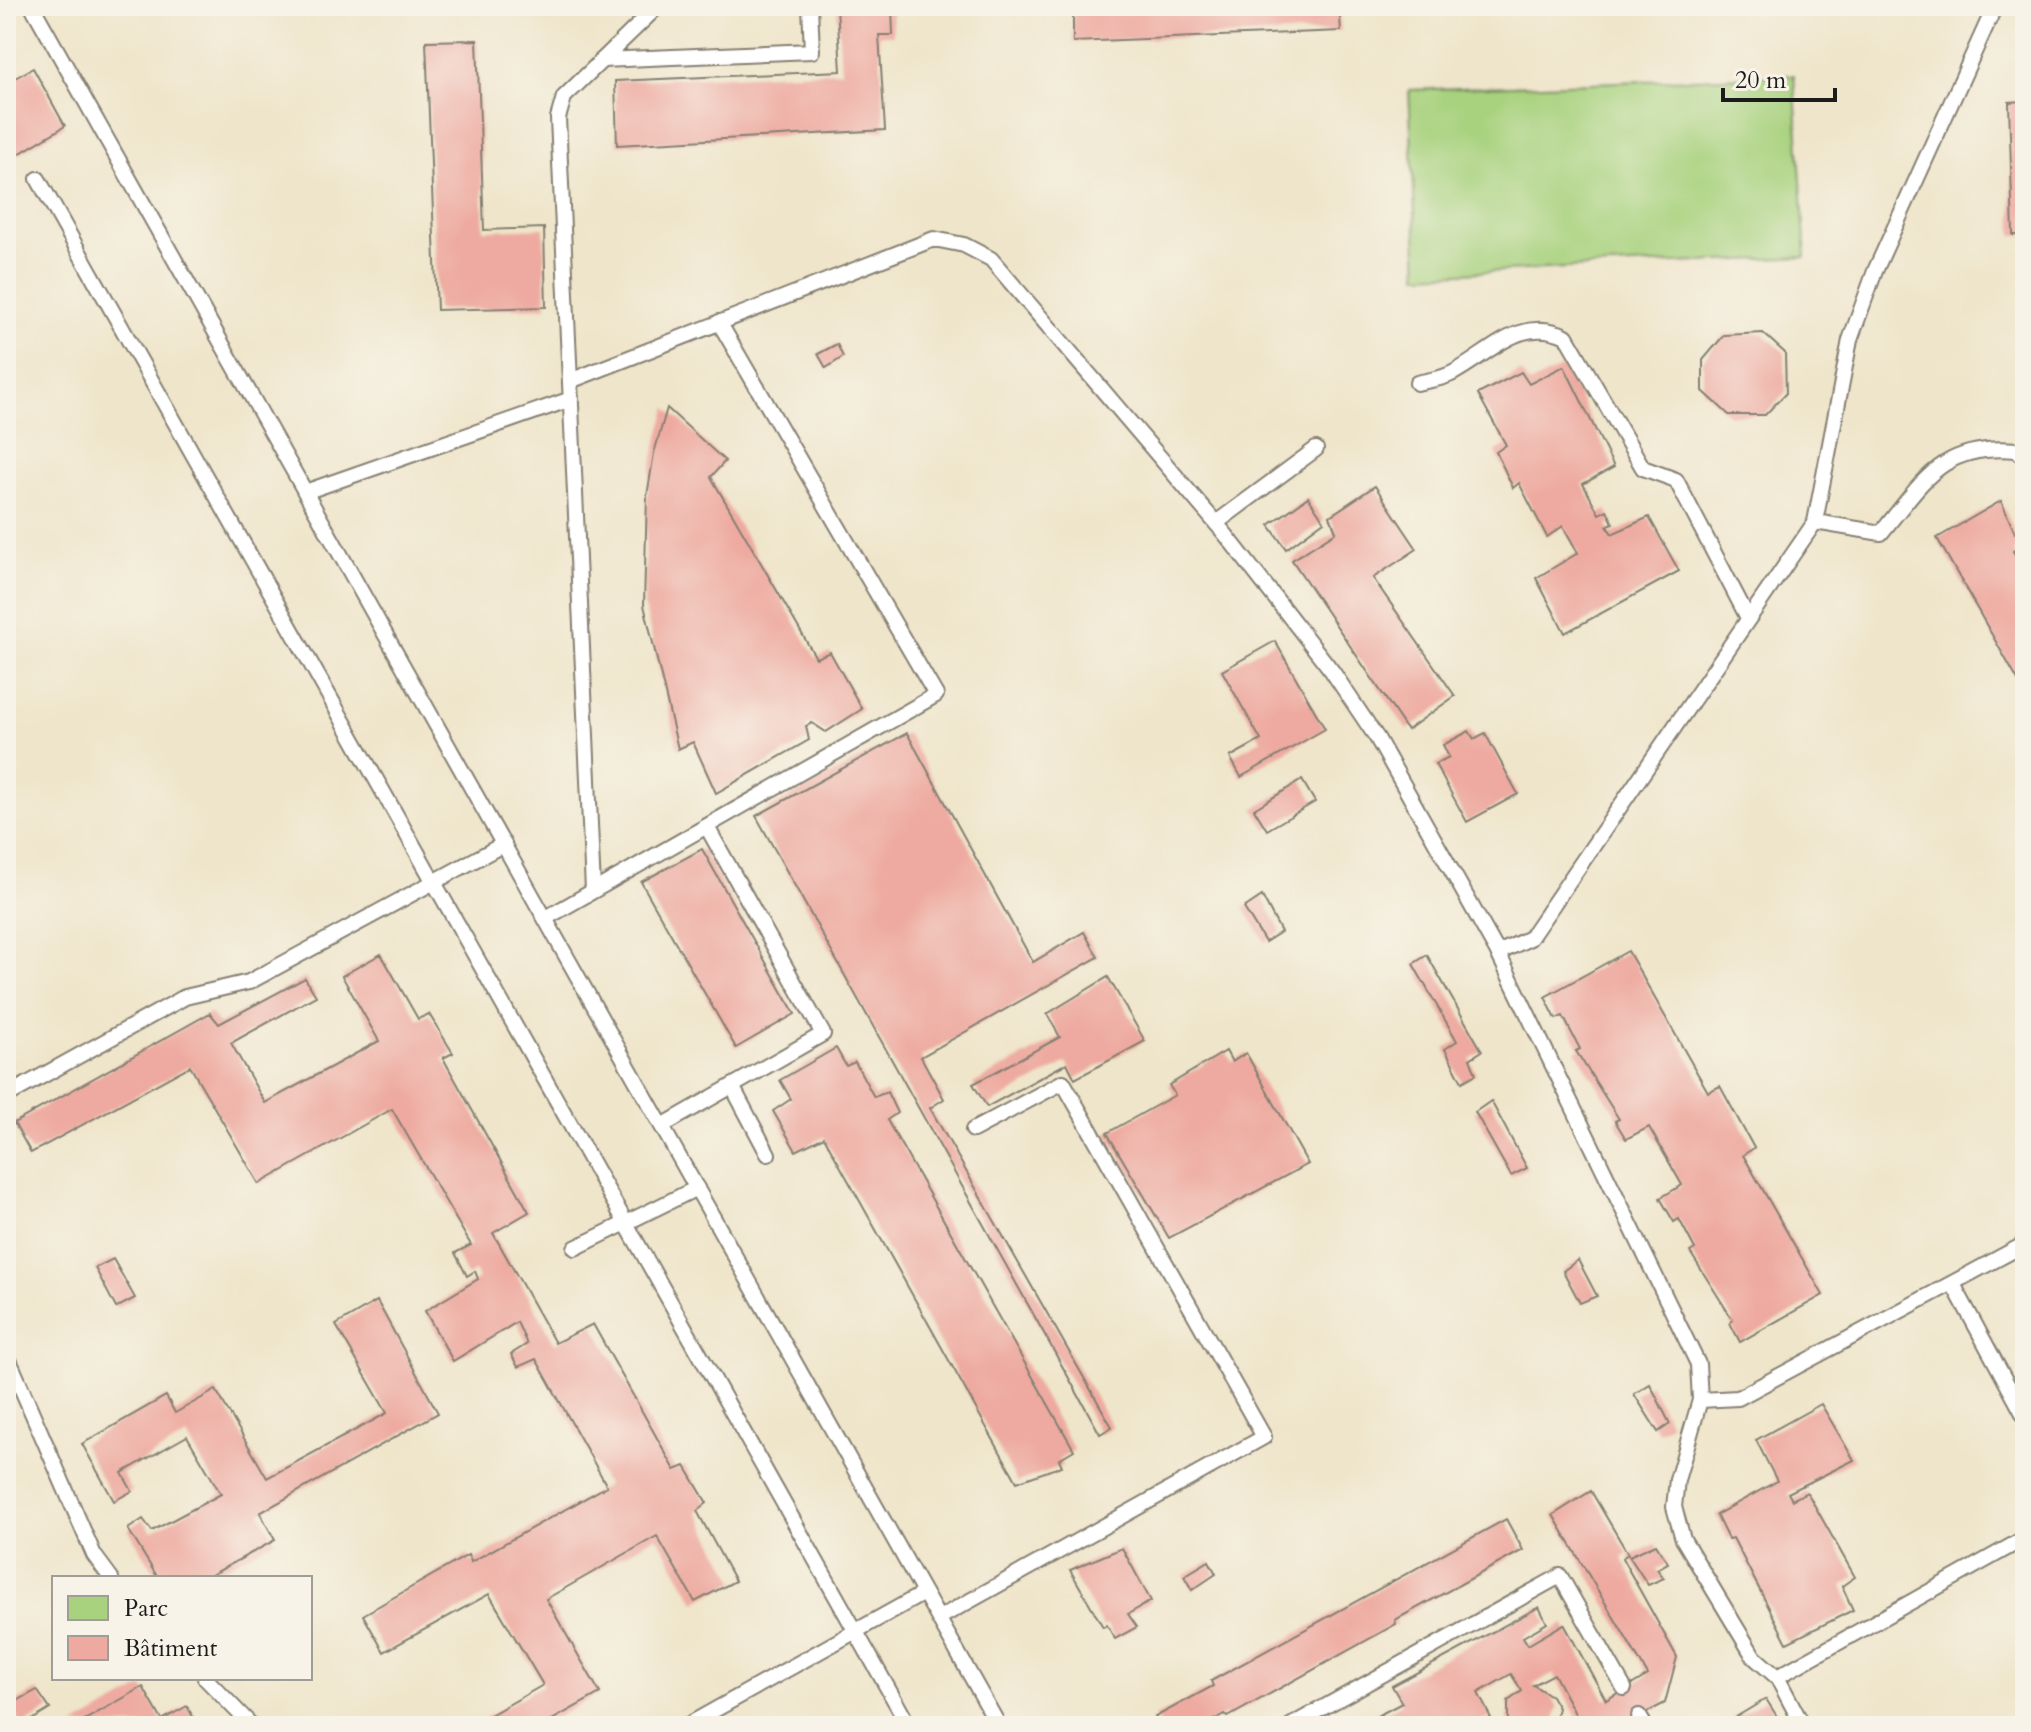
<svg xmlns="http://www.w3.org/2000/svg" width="2031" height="1732" font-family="Cardo,serif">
<rect width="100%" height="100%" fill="#f7f3e8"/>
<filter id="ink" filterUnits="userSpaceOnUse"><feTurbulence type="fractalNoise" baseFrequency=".0125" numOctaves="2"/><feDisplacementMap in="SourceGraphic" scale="16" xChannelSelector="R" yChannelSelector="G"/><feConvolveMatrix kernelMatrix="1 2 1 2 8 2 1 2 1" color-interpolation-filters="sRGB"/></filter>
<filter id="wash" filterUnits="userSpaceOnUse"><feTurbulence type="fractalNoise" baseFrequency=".006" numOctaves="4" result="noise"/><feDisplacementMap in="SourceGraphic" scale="32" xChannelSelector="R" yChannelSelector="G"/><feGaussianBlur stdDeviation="1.8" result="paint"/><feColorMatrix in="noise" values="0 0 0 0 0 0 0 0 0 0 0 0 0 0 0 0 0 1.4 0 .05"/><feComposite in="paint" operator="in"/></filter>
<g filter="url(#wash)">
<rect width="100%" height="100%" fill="#efe5ca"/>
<polygon fill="#a8d27e" stroke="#62774d" stroke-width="2" points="1794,75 1806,257 1418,275 1409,90"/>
<g id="blocks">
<g fill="#eeaaa0">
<polygon points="837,6 892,6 893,35 879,35 885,130 617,145 615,81 841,71"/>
<polygon points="1073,6 1339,6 1341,31 1073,42"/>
<polygon points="477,40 484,230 544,228 546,307 437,310 426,41"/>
<polygon points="33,68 65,126 17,155 6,134 15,127 6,108 6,83"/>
<polygon points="2025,101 2025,235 2013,235 2009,102"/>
<polygon points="1763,333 1785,353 1786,393 1765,415 1729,415 1703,391 1703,360 1724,335"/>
<polygon points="837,344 843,357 826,368 818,354"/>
<polygon points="1564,366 1614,467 1583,484 1599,514 1607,510 1613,523 1607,526 1612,534 1649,517 1679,571 1565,633 1536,578 1578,553 1563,526 1547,537 1519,483 1513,488 1496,452 1506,445 1478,394 1521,372 1529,384"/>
<polygon points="667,408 725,461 711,477 816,658 830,652 862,709 826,732 812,723 806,726 809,740 716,793 693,742 678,749 644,605 647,496 654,453"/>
<polygon points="1375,486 1417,549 1373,578 1455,696 1407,730 1292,560 1336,532 1330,516"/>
<polygon points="1308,497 1324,521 1286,549 1269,525"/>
<polygon points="2001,501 2015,533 2025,529 2025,544 2013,551 2025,570 2025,693 1937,538"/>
<polygon points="1275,641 1325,729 1241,777 1230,757 1261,740 1222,671"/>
<polygon points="1469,731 1474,739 1485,733 1518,794 1467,822 1435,764 1449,757 1443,745"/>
<polygon points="907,733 1033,962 1084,932 1098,957 921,1057 944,1099 930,1108 1112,1427 1100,1434 756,816"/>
<polygon points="1302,780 1315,802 1267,830 1254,809"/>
<polygon points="702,849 795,1014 736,1048 641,882"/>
<polygon points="1262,896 1281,932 1265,942 1244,908"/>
<polygon points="1628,951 1708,1092 1720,1086 1754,1148 1743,1155 1823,1295 1740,1342 1730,1323 1733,1320 1690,1252 1695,1249 1679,1219 1674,1222 1660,1198 1682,1185 1649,1127 1626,1139 1615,1121 1619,1119 1576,1051 1580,1049 1563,1016 1556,1019 1545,997"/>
<polygon points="381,954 418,1019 429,1014 453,1053 443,1058 529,1212 493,1233 555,1343 593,1324 675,1470 685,1466 707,1503 697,1511 735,1581 695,1602 657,1536 546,1599 600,1693 541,1726 471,1726 543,1685 489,1594 384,1652 363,1615 468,1555 471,1562 607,1486 536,1359 518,1367 511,1354 527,1344 517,1322 453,1361 425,1311 478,1279 475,1271 467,1276 455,1253 471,1245 392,1109 259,1184 190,1066 31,1153 14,1123 210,1013 219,1024 305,978 316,996 231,1043 265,1103 379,1041 342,976"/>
<polygon points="1427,955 1482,1051 1470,1059 1476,1074 1462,1082 1445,1049 1457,1041 1413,964"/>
<polygon points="1108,977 1145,1041 1075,1079 1067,1063 987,1107 973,1084 1060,1037 1047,1014"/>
<polygon points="836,1048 846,1066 855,1062 874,1097 887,1092 897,1113 887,1120 1074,1450 1059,1459 1062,1466 1017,1482 824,1137 796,1151 773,1111 791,1099 780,1080"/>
<polygon points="1226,1051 1232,1062 1246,1053 1308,1164 1169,1238 1107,1133 1175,1095 1169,1085"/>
<polygon points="1491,1101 1527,1168 1511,1176 1475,1112"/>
<polygon points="113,1259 135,1298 116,1308 95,1268"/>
<polygon points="1578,1260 1597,1296 1580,1303 1563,1271"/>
<polygon points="377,1301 438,1413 260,1513 275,1540 206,1578 158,1578 128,1529 143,1519 152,1531 221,1494 187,1436 122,1473 132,1491 114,1501 82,1444 166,1396 175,1413 216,1390 267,1478 387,1413 336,1325"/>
<polygon points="1650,1384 1670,1424 1658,1432 1634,1394"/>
<polygon points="1821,1404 1854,1460 1788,1493 1792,1500 1807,1492 1855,1577 1842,1586 1853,1610 1787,1643 1733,1538 1728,1539 1716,1515 1777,1481 1756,1440"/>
<polygon points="1591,1491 1628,1554 1622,1558 1677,1657 1665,1703 1621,1726 1575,1726 1580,1723 1554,1674 1533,1685 1551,1696 1558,1708 1553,1726 1508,1726 1508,1701 1522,1691 1511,1674 1478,1693 1491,1718 1476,1726 1358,1726 1402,1703 1392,1686 1539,1607 1547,1623 1523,1637 1528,1645 1564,1624 1606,1700 1648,1675 1553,1515"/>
<polygon points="1506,1519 1523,1550 1395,1620 1396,1624 1228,1717 1225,1714 1204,1726 1161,1726 1155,1717 1213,1686 1211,1681"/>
<polygon points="1656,1544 1668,1563 1657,1569 1664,1578 1648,1585 1629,1556"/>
<polygon points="1122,1548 1151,1601 1128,1614 1137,1627 1115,1639 1107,1625 1103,1627 1070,1570"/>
<polygon points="1209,1561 1216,1574 1192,1590 1184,1576"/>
<polygon points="143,1687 162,1720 187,1706 198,1726 74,1726"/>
<polygon points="37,1690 50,1709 22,1726 10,1705"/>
<polygon points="1766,1699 1783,1726 1721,1726"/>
</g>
</g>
</g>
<g filter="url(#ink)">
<use href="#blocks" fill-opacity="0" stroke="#868073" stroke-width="2"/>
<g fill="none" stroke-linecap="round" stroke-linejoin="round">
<defs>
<g id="lane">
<polyline points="32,6 999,1726"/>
<polyline points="602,60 812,51 810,6"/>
<polyline points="38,179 909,1726"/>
<polyline points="570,381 934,239 964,245 991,259 1226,535 1332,671 1377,738 1498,953 1698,1364 1700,1400 1677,1480 1674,1507 1683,1539 1754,1657 1777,1677 1803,1726"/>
<path d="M1417,383C1429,380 1442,379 1453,373C1492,352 1520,315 1566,336L1643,468L1676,480L1748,618"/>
<polyline points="305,492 571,399"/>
<path d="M1815,522L1881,533C1924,481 1941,443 2017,450L2025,458"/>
<polyline points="1216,523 1316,449"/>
<polyline points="593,890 558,118 564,97 658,6"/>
<polyline points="546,918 936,695 719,322"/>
<polyline points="1498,953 1530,938 1815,522 1850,340 1875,271 1995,6"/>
<polyline points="732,1086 768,1154"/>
<polyline points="6,1096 185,997 249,982 504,844"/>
<polyline points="662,1126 823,1034 707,827"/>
<polyline points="575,1248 697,1188"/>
<polyline points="1953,1284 2025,1417"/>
<polyline points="6,1353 94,1555 111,1578"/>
<polyline points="1700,1400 1738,1398 2025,1244"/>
<polyline points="939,1618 1264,1437 1063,1082 973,1130"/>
<polyline points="1777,1677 2025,1538"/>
<polyline points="205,1678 252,1726"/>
<polyline points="1639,1716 1645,1726"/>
<polyline points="686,1726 924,1593"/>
<polyline points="1290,1726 1560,1576 1624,1688"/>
</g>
</defs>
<use href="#lane" stroke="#868073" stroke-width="18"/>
<use href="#lane" stroke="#fff" stroke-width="14"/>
</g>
</g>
<rect width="2031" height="1732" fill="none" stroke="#f7f3e8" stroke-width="32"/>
<rect x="52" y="1576" width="260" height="104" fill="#f7f3e8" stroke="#9f9d96" stroke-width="2"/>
<rect x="68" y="1596" width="40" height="24" fill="#a8d27e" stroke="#9f9d96" stroke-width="2"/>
<text x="124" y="1616" font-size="24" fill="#1c1c1c">Parc</text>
<rect x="68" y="1636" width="40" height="24" fill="#eeaaa0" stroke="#9f9d96" stroke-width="2"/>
<text x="124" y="1656" font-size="24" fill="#1c1c1c">Bâtiment</text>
<path d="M1723 88v12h112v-12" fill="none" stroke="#1c1c1c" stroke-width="4"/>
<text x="1735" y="88" font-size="24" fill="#1c1c1c" stroke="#f7f3e8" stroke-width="6" paint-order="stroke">20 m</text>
</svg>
